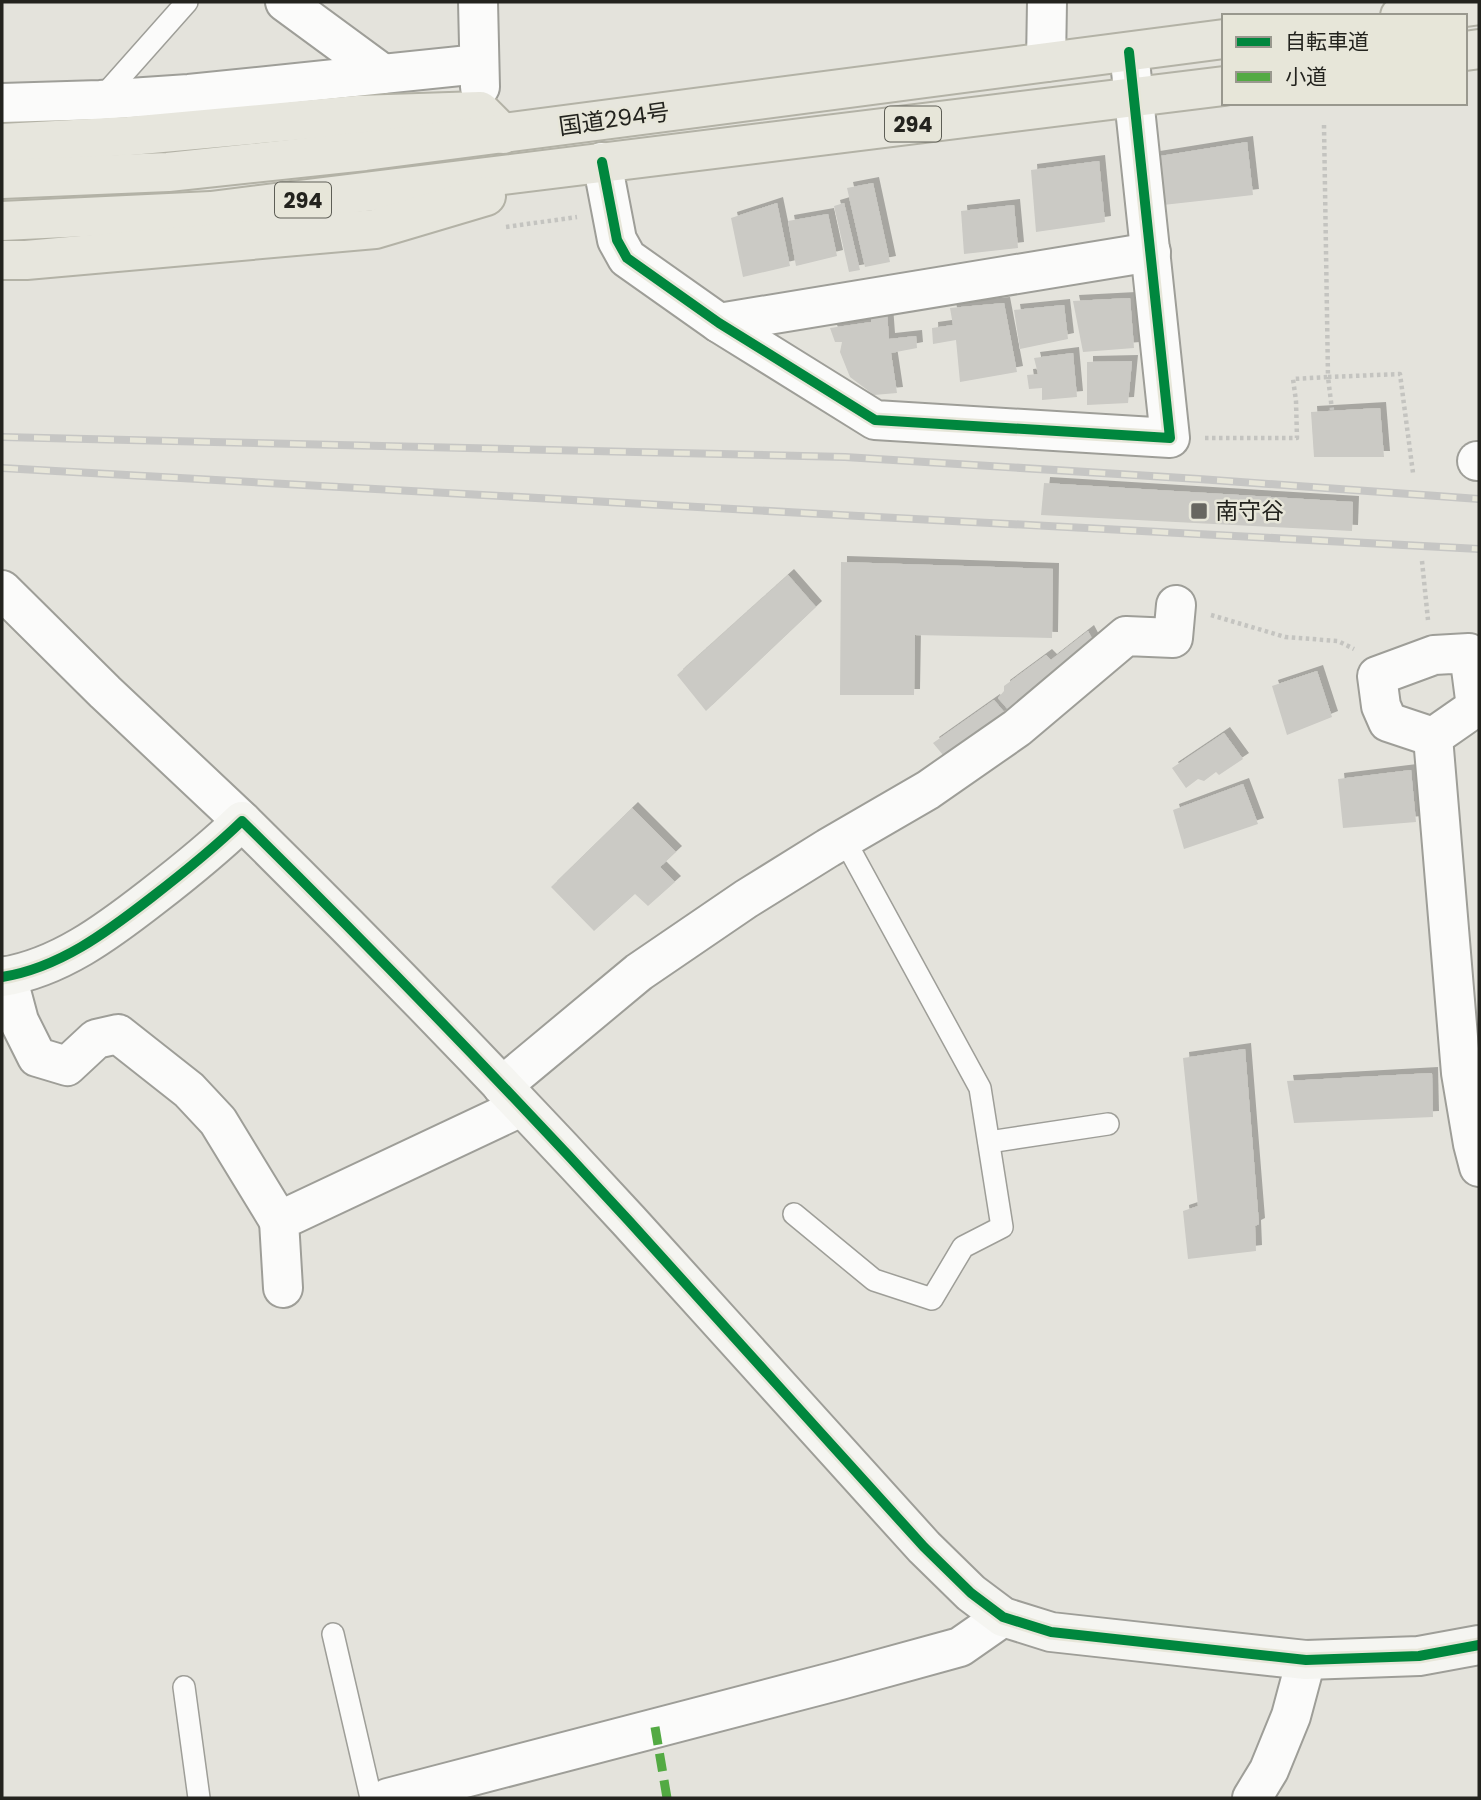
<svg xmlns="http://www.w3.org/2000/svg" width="1481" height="1800" font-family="Poppins,'Noto Sans JP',sans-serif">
<defs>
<filter id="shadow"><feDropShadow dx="6" dy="-6" stdDeviation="0" flood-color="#0004"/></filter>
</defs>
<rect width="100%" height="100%" fill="#e4e3dc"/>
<g fill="#cbcac5" filter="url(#shadow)">
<polygon points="1247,142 1253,195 1163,205 1154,157"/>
<polygon points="1099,161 1105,222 1036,232 1031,170"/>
<polygon points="873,183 890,262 865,267 847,188"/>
<polygon points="777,203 790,266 743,277 731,218"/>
<polygon points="844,203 860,270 849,272 834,206"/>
<polygon points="1014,205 1018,248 964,254 961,211"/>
<polygon points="828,214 837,256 796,266 788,221"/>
<polygon points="1130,298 1134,348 1083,352 1073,301"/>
<polygon points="1004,303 1017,372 960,382 956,340 933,344 932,328 953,325 950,308"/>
<polygon points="1064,305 1068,339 1020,349 1014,310"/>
<polygon points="887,312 889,339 916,336 917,348 891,353 897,393 874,395 850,377 840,352 842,342 835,342 830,328 871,322 871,315"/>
<polygon points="1073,353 1077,397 1042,400 1042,388 1029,389 1027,375 1038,374 1034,358"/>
<polygon points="1132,361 1128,403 1087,405 1087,362"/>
<polygon points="1380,408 1384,457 1314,457 1311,412"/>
<polygon points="1044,483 1353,502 1352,531 1041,515"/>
<polygon points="841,562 1053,569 1052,638 915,635 914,695 840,695"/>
<polygon points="788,575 816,607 706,711 677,675"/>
<polygon points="1088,631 1098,650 1012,714 998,698 1004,691 1004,686 1046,655 1051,660"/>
<polygon points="1317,671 1332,717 1287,735 1272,686"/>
<polygon points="994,700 1005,713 990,722 995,730 955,755 951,750 943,755 933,743"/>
<polygon points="1224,733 1243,759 1219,775 1216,772 1204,781 1198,779 1186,788 1172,768"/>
<polygon points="1411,770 1416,822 1343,828 1338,779"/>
<polygon points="1243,784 1258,824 1184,849 1173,810"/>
<polygon points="632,808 676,852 660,867 675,882 648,906 635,894 594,931 551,887"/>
<polygon points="1245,1049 1259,1224 1255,1226 1256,1251 1188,1259 1183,1211 1198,1206 1183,1058"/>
<polygon points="1432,1073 1433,1117 1294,1123 1287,1081"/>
</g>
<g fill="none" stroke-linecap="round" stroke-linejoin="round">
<defs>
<g id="lane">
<polyline points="100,100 187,2"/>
<polyline points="989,1142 1108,1124"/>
<polyline points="794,1214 874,1280 932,1299 963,1247 1002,1227 980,1088 844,839"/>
<polyline points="333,1634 371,1798"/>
<polyline points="184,1687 199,1798"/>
</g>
<g id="street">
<polyline points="285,2 383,74"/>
<polyline points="478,2 480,87"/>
<polyline points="1046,62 1047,2"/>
<polyline points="2,103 100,100 189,94 479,64"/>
<polyline points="602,162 617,240 627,258 719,323 875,420 1170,438 1129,52"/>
<polyline points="719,323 1151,252"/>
<polyline points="1477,461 1479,461"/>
<polyline points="2,590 105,692 242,821"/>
<polygon points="1469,653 1476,707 1433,737 1388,722 1381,706 1377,676 1434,655"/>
<polyline points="1433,737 1461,1073 1473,1144 1479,1167"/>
<polyline points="7,976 19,1021 37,1057 67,1066 96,1039 118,1034 189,1090 218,1121 279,1221"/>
<polyline points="502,1086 639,972 746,899 828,848 928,790 1017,728 1126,636 1173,638 1176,605"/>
<polyline points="283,1288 279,1221 521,1107"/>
<polyline points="388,1798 840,1680 960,1647 1003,1617"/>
<polyline points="1252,1798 1269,1770 1291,1716 1306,1660"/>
</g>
<path id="secondary" d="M2,977C59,968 107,932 152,897C183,873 213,849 242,821C374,951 503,1084 629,1221C728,1329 825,1439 924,1547L971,1593L1003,1617L1051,1632L1306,1660L1419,1656L1479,1645"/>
<g id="highway">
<polyline points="1400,16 1479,5"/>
<polyline points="1465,51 1479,49"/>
<polyline points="2,143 129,136 358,115 480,111 503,134"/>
<polyline points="2,179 168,172 365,151 1224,39"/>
<polyline points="2,221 211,211 1224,86"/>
<polyline points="2,260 26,260 375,229 486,196"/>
</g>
</defs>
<use href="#lane" stroke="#9e9e98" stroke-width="24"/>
<use href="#street" stroke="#9e9e98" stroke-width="42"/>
<use href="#secondary" stroke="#9e9e98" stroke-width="42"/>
<use href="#highway" stroke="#b3b2a6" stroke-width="42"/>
<g stroke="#c4c4c0" stroke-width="4.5" stroke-dasharray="3.5 3.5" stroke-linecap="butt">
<polyline points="1324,125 1328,377 1400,374 1413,473"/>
<polyline points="506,227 577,217"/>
<polyline points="1205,438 1297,438 1296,401 1293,379 1328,377 1332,410"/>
<polyline points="1422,561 1428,620"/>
<polyline points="1211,615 1285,637 1338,641 1354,649"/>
</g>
<use href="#lane" stroke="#fbfbfa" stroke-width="21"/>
<use href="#street" stroke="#fbfbfa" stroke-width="38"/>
<use href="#secondary" stroke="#f5f5f1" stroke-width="38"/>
<use href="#highway" stroke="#e7e6dd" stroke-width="38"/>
<defs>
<g id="rail">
<polyline points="2,437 845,457 1199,479 1479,499"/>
<polyline points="2,468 840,515 1479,549"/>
</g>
</defs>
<use href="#rail" stroke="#c6c6c4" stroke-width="8"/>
<use href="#rail" stroke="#e7e6d9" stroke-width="5" stroke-dasharray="16" stroke-linecap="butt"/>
<polyline stroke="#53aa43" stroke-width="9" stroke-dasharray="18 9" stroke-linecap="butt" points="655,1727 667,1798"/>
<defs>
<g id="cycleway">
<polyline points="602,162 617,240 627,258 719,323 875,420 1170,438 1129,52"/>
<path d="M2,977C59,968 107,932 152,897C183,873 213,849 242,821C374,951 503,1084 629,1221C728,1329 825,1439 924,1547L971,1593L1003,1617L1051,1632L1306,1660L1419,1656L1479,1645"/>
</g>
</defs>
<use href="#cycleway" stroke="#e7e6d9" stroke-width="15"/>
<use href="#cycleway" stroke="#00873e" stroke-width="10"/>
</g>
<rect fill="#676660" stroke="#e7e6d9" stroke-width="2.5" x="1190" y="502" width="18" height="18" rx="3.5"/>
<g text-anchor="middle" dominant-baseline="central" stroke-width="5" stroke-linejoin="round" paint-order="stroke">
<g fill="#e7e6d9" stroke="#5e5e56" stroke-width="2">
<rect x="885" y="106.5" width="56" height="35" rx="5"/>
<rect x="275" y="182.5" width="56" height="35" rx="5"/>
</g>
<g font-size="21" font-weight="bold" fill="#23231e">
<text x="913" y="124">294</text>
<text x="303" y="200">294</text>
</g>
<g font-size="23" fill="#23231e" stroke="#e7e6d9">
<text transform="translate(614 119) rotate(-8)">国道294号</text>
</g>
<g font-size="23" fill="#23231e" stroke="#e7e6d9" text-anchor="start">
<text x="1215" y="511">南守谷</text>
</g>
</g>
<rect width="1481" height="1800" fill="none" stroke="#23231e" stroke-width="7"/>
<rect x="1222" y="14" width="245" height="91" fill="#e7e6d9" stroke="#99988e" stroke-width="2"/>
<rect x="1236" y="37" width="35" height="10" fill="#00873e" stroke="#99988e" stroke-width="2"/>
<text x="1285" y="49" font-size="21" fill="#23231e">自転車道</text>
<rect x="1236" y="72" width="35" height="10" fill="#53aa43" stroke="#99988e" stroke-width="2"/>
<text x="1285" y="84" font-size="21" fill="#23231e">小道</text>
</svg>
